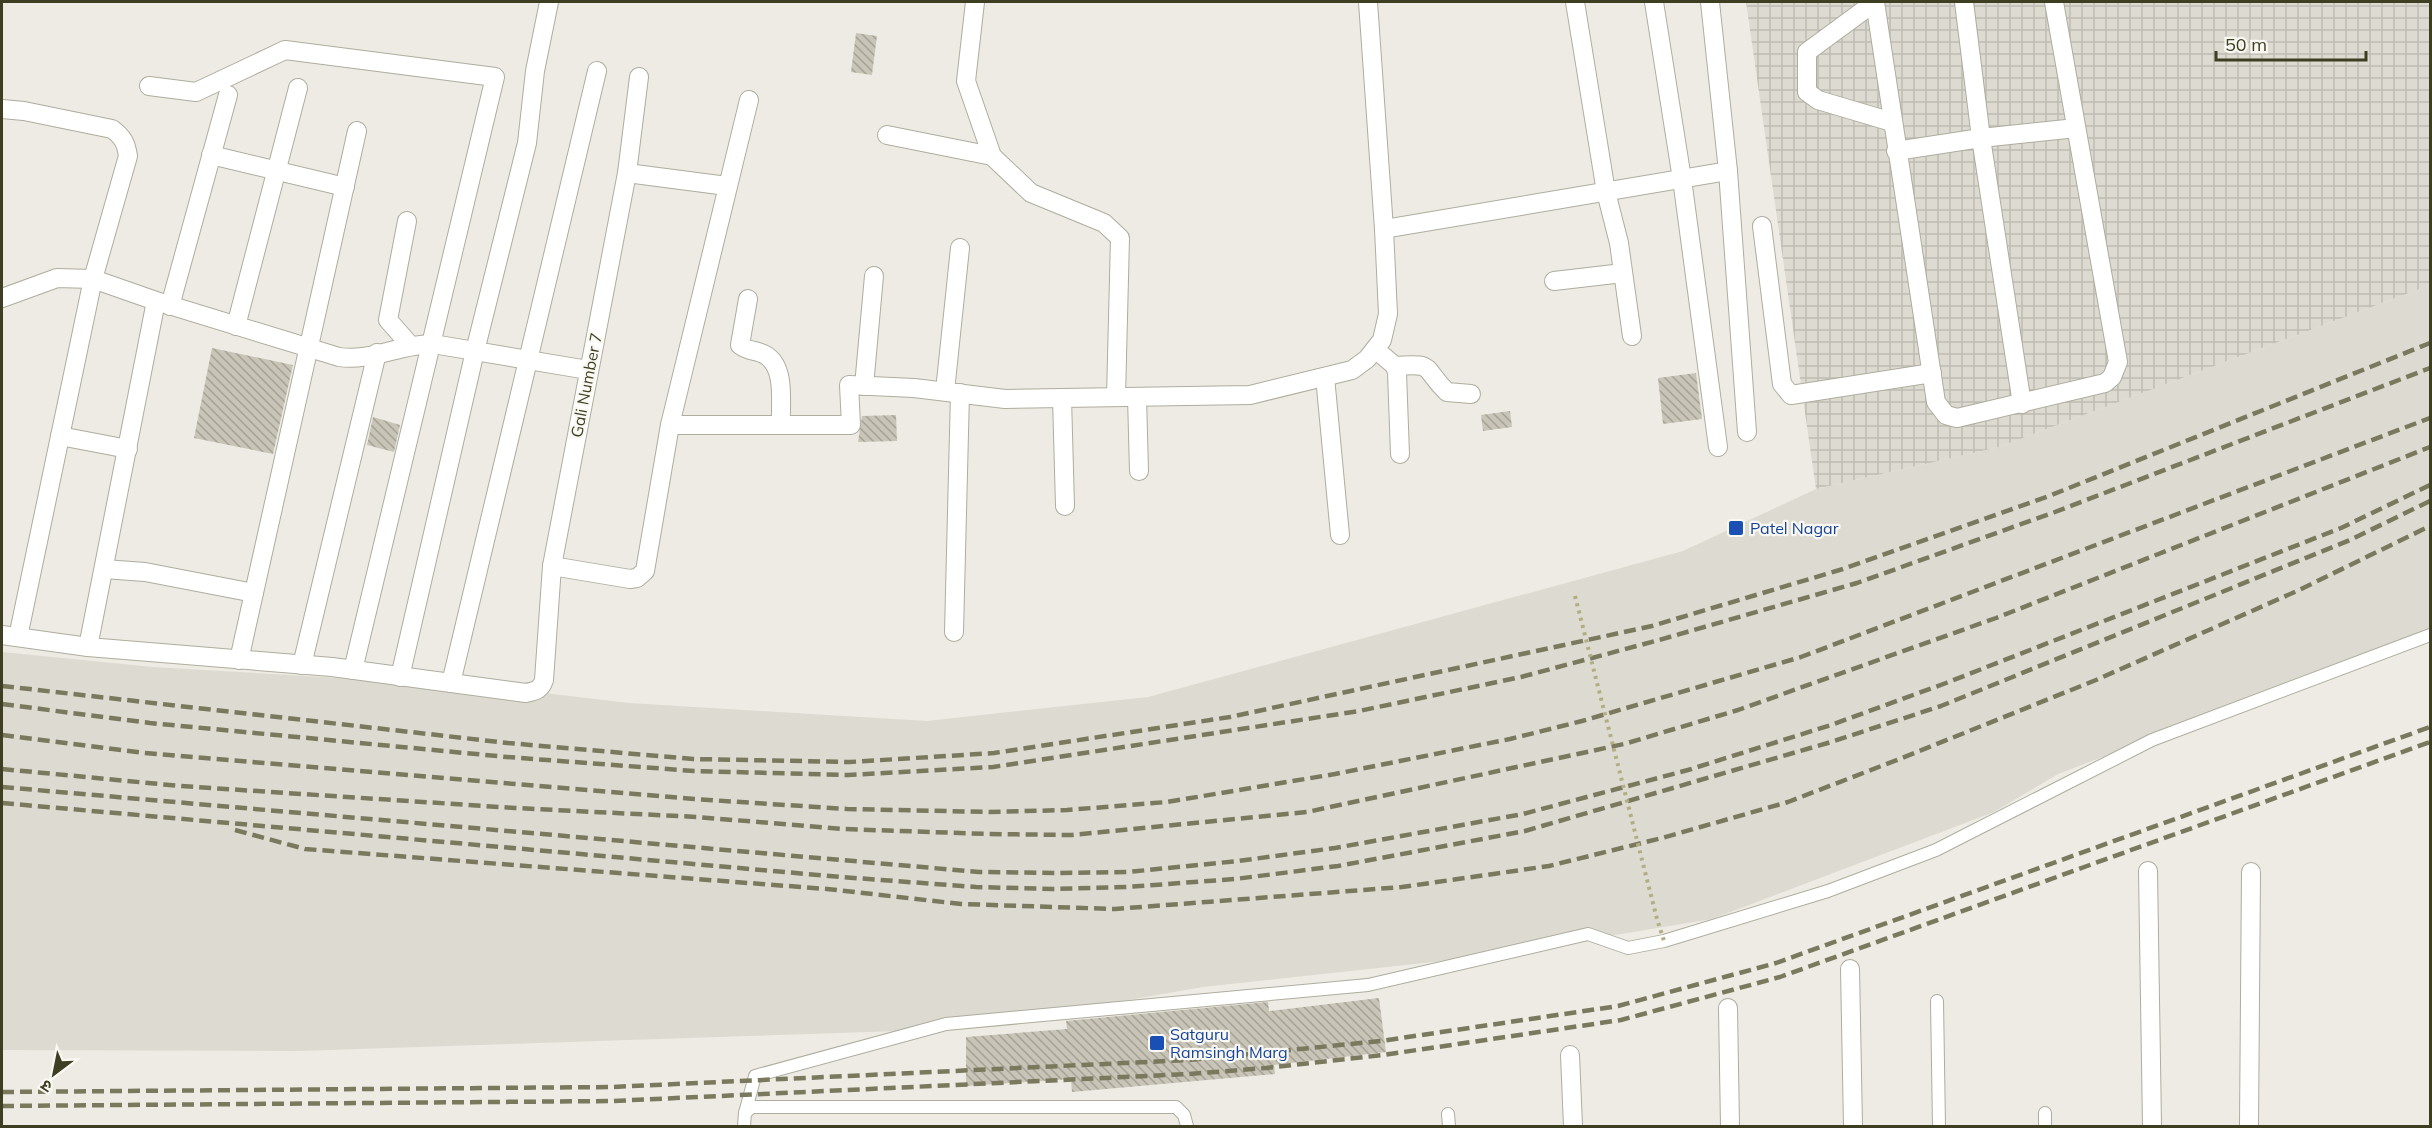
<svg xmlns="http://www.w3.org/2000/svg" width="2432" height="1128" font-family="Mulish,'Noto Sans Devanagari',sans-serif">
<defs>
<pattern id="industrial-grid" width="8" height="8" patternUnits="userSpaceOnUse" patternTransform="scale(1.5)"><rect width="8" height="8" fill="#dddad1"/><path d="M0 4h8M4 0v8" fill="none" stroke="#bfbcb3"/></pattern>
<pattern id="building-back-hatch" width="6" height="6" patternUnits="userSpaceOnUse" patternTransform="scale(1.5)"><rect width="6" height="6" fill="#c8c5b8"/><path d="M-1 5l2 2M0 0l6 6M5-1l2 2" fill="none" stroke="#a4a195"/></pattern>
</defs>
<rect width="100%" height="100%" fill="#edebe3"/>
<polygon fill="#dddad1" points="2430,285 2430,632 2058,774 1994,812 1712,919 1488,956 1203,987 961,1029 298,1051 2,1050 2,652 153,667 492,687 629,703 927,721 1148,697 1683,551 1816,489 1999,447"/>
<polygon fill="url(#industrial-grid)" points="1746,2 2430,2 2430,285 1999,447 1816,489"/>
<g fill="url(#building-back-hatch)">
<polygon points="856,33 877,36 872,75 851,72"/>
<polygon points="212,348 293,365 273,454 194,438"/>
<polygon points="1696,373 1702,419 1663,424 1658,378"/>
<polygon points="1510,411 1512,427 1483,431 1481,415"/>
<polygon points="896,415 897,441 858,442 862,416"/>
<polygon points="373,417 400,425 394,452 367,445"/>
<polygon points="1379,998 1386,1052 1274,1065 1275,1074 1072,1092 1071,1079 966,1086 966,1037 1067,1029 1066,1021 1268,1002 1269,1011"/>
</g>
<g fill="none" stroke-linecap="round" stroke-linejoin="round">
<defs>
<g id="service">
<polyline points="1937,1001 1939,1126"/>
<polyline points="745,1113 755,1076 946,1024 1368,985 1588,934 1628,948 1664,941 1828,891 1936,850 2152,740 2430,635"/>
<polyline points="1448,1114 1449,1126"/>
<polyline points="744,1126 745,1113 752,1107 1176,1107 1184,1115 1187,1126"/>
<polyline points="2045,1126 2045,1113"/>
</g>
<g id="minor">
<polyline points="975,2 966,81 992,156 1031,193 1104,223 1120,238 1116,397"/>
<polyline points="1368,2 1384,229"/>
<polyline points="1575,2 1606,192 1619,243 1632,336"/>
<polyline points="1654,2 1682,179 1718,447"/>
<polyline points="1875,2 1936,402 1946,415 1957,418 2105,383 2112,377 2118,362 2054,2"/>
<polyline points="1875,2 1807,52 1807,92 1818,100 1892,122"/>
<polyline points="1964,2 1981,138 2022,404"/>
<polyline points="149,86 196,92 285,50 495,77 353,670"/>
<path d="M2,109L24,111L112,129C123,137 126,143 128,156L93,279L18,637"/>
<polyline points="887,135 992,156"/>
<polyline points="1896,151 1981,138 2076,128"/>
<polyline points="211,155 345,187"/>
<polyline points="1728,171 1747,432"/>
<polyline points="627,173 727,186"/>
<polyline points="407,221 388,320 410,345"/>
<polyline points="1762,226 1782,384 1791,395 1932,373"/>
<polyline points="1554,281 1623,273"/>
<path d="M2,298L57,278L93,279L156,301L339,357C370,362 401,344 433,344L588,370"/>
<path d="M748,299L740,345C748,352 759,350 767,356C786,369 780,404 781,425"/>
<polyline points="170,306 228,95"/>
<polyline points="236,326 298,88"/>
<polyline points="1375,349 1395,366 1397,373 1400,454"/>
<path d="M1395,366C1437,363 1421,367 1447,392L1471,394"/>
<polyline points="1325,377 1340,535"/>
<polyline points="864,386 874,276"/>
<polyline points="945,391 960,248"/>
<polyline points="1137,397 1139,471"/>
<polyline points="1062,398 1065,506"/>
<polyline points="670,425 749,100"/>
<polyline points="60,436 128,449"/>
<polyline points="552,566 630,579 637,578 645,571 670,425 851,425 849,385 914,388 1005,399 1250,395 1352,370 1367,359 1382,340 1388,314 1384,229 1728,171 1710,2"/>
<polyline points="104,569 145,572 254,593"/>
<polyline points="954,632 960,393"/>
<path d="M2,635L88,647L332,667L526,693C535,691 541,690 544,680L552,566L627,173L639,77"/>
<polyline points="88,647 156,301"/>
<polyline points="239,660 357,131"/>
<polyline points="302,665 377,353"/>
<polyline points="400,677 475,351 527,143 535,71 549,2"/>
<polyline points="451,683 597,71"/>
<polyline points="2148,871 2152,1126"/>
<polyline points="1850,969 1853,1126"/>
<polyline points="1728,1008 1730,1126"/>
<polyline points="1570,1055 1573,1126"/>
<polyline points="2249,1126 2251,872"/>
</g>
</defs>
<use href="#service" stroke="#aead9e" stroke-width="14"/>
<use href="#minor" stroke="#aead9e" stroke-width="20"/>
<use href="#service" stroke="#fff" stroke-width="12"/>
<use href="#minor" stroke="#fff" stroke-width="18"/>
<g stroke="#7a795d" stroke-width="4.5" stroke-dasharray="12 6" stroke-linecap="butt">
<polyline points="2,686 508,743 693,759 850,762 994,753 1230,717 1652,626 1843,569 2049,496 2430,343"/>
<polyline points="2,704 150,723 507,757 694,771 848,775 993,767 1359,711 1521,677 1659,640 1857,583 2055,512 2430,368"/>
<polyline points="2,735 144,753 694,799 847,809 989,812 1067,810 1167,802 1335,774 1510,739 1582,721 1801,657 2430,418"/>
<polyline points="2,769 180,786 515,808 697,817 843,829 988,834 1072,835 1307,812 1624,744 1738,710 1996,618 2430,447"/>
<polyline points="2,787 979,872 1055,873 1128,872 1238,861 1335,848 1523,814 1688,770 1831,725 1946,683 2341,528 2430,485"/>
<polyline points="2,803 841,877 976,887 1052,889 1127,887 1235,879 1338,866 1525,831 1831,742 1941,706 2350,540 2430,501"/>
<polyline points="235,830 305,849 827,889 961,904 1115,909 1402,887 1549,866 1662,838 1788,802 1902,758 2096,680 2297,591 2430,526"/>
<polyline points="2,1092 612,1087 1189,1060 1381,1041 1618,1006 1776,963 2430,727"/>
<polyline points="2,1106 613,1101 1189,1074 1266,1068 1383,1055 1621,1020 1780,977 2430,742"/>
</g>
<polyline stroke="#b1ae83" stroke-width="4" stroke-dasharray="3 4.5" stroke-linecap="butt" points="1575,596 1657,919 1664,941"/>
</g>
<g fill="#1a4fb4" stroke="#f9f8f3" stroke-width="2">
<rect x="1728" y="520" width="16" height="16" rx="3"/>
<rect x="1149" y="1035" width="16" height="16" rx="3"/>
</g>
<g text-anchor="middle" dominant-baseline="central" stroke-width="4.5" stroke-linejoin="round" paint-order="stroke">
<g font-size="16" fill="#3e3e22" stroke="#f9f8f3">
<text transform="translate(586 385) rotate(-79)">Gali Number 7</text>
</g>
<g font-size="16" fill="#164399" stroke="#f9f8f3" text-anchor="start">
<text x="1750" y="528">Patel Nagar</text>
<text x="1170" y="1034">Satguru<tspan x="1170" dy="18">Ramsingh Marg</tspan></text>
</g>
</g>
<rect width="2432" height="1128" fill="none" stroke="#3e3e22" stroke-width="6"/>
<g transform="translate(54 1074) rotate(212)" stroke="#f9f8f3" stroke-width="4.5" paint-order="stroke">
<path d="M0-4.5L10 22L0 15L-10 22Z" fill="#3e3e22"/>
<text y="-9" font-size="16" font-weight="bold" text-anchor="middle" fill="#3e3e22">उ</text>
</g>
<path d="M2216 51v9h150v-9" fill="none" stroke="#3e3e22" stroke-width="3"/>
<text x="2225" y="51" font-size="18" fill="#3e3e22" stroke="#f9f8f3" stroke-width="4.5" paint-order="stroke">50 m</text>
</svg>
